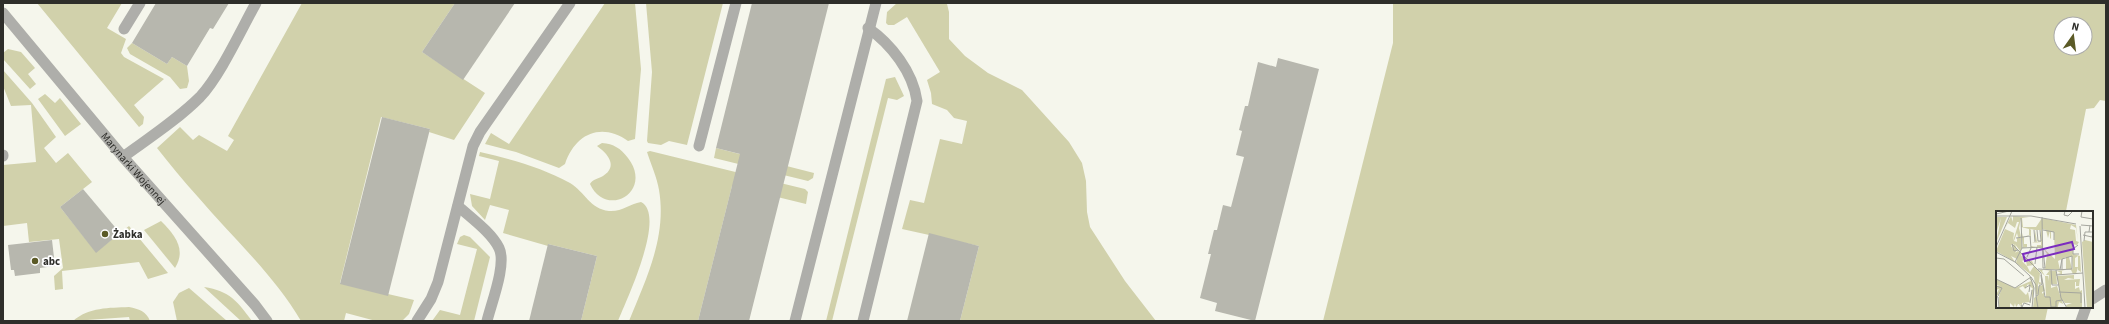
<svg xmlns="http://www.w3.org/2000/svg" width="2109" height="324" font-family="'Source Sans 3',sans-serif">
<rect width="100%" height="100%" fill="#f5f6ec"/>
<g fill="#d1d1ab" fill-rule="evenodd">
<polygon points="37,3 122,3 107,28 126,39 121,53 124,57 164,79 134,105 144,117 143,124 139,127"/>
<path d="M302,3H455L422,52L485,93L454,140L429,132L430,129L381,117L340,283L414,300L409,314L402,321H376L346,313L344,321H301C273,274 233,238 198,197C183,181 170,164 157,148L180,127L193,140L199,135L227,151L234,140L228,136Z"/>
<path d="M605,3H635L641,69L635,139L628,141C601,122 575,134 565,164L559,168L516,152L485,144L491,133L509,144Z"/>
<polygon points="646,3 723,3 687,145 669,141 661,145 648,143 647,141 652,72"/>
<polygon points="897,3 947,4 949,12 949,39 965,56 988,73 1022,90 1069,142 1082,163 1086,181 1087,212 1090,227 1125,281 1156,321 960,321 979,246 902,229 910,200 924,203 940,139 962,144 967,121 954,118 947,110 932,104 931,93 927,80 940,72 907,17 894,25 888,25 886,23 887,12"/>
<path d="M1393,3H2106V101L2100,100L2094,108L2086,109L2066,211L2069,212H1997V307H2048L2045,321H1323L1393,43ZM2061,24H2085V48H2061Z"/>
<polygon points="132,43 167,64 172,57 187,66 189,81 187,88 180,89 170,77 130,54 127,48"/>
<polygon points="8,49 21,52 35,68 28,74 36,84 30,89 3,59 3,53"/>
<polygon points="3,70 32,103 56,137 44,148 56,163 68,153 92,182 60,207 96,252 129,226 168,273 148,279 139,262 62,271 63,289 55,290 54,276 63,268 59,239 29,242 27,223 3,226 3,165 36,162 31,105 11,106 3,86"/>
<polygon points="895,77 904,96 897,100 888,98 832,321 826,321 886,79"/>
<polygon points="45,94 55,103 60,98 81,124 65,136 38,99"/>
<path d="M602,143C614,144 620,148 628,158C654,192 606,219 590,184C593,179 598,179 603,176C619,166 607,153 597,146Z"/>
<polygon points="716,148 814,173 813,178 808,181 714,158"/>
<path d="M650,151L805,189L808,192L806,204L732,186L698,321H629C646,279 667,237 659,190C657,177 651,165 647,152Z"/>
<path d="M480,152C511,159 543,168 570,183C585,192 590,209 609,211C622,212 629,204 641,202C667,215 626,301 618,321H581L597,256L548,244V246L503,233L509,210L490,205L485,220L472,206L470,194L490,199L499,161L479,156Z"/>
<path d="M161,221C174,234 187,249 175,268L144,230Z"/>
<polygon points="464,235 470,237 490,257 474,321 432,321 440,310 460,315 477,249 457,244 460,237"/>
<path d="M204,287C230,291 237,301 252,321H241Z"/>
<polygon points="189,288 227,321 177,321 173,302 179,293"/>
<path d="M129,307C139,309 146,311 150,321H130L129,317L73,321C89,307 109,308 129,307Z"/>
</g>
<g fill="#b7b7ae">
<polygon points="156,3 229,3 213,29 210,28 187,66 172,57 167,64 132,43"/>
<polygon points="455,3 515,3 463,80 422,52"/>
<polygon points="752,3 829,3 749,321 698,321 740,154 716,148"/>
<polygon points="1278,58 1319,69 1255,321 1215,311 1217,303 1200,298 1211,254 1208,254 1214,230 1217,230 1223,205 1231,207 1244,157 1236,155 1242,131 1239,130 1245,106 1248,106 1258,62 1276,67"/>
<polygon points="382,117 430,129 388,296 340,284"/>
<polygon points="83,189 120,233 96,253 60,207"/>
<polygon points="929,233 979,246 960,321 907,321"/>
<polygon points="52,240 55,266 40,268 40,273 15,276 14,270 11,270 8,245"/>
<polygon points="548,244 597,256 581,321 529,321"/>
</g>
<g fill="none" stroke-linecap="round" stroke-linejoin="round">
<g stroke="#aeaeaa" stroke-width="11">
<polyline points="124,29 140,3"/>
<polyline points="699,146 736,3"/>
<path d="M458,206C471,218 491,232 499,248C507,264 491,304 487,321"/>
<polyline points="2092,299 2106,290"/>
<polyline points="417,321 431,299 438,282 473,146 480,132 570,3"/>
<polyline points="795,321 876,3"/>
<path d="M863,321L917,101C913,72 891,44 868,28"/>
<polyline points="2081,321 2086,307"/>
</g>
<g stroke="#aeaeaa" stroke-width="11">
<path id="s1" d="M3,13L123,157L255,305L267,321"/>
<polyline points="3,155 3,156"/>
<path d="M123,157C149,138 177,120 200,97C220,76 241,30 256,3"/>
</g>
</g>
<g fill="#5b5a26" stroke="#fff" stroke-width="1.5">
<circle cx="105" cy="234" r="4"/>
<circle cx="35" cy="261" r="4"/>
</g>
<g text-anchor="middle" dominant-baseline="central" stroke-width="3.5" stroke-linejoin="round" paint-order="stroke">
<g font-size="11" fill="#2e2e2a" stroke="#fff">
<text stroke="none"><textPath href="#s1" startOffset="203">Marynarki Wojennej</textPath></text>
</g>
<g font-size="11" font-weight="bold" fill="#2e2e2a" stroke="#fff" text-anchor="start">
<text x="113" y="234">Żabka</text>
<text x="43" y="261">abc</text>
</g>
</g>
<g transform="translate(1996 211)">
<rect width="97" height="97" fill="#f5f6ec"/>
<path d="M15,5L17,11V5L33,6L26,7L27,16H40L46,7L80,14L82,30L80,17L75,14L74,18L79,19L80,30L83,31L81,34L76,33L77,43L84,45L85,61L82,59V45L79,47V56H82L80,63H77L75,59H66V64L61,63V61V63L65,62L61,60L77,58L76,45L73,46L76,58H70V46L62,50L64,59L49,58L51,43L47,37L59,48L58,21H55V27L54,28V20L52,27L50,19L46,18L47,37V38H44L46,37H41L44,36H41V34H45V31L35,32L45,30V19H39L41,31L39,30V19L34,18L35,19V35H40L35,36L34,24L28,26V33H31V36L27,37L25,18L27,26L33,24V18L25,16V7L23,17L25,26H22L21,22L18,30L21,31V27H25L26,37L24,40L19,33H16L15,35L17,38L16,34L19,33L21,39L19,42L22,40L26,43L25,45L32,47L26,50L31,55L30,50H36L38,54L31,55L34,61L38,55L44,62L43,71L46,72L43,74L42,71V83L40,84L38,66L20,52L21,48L15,45L19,51L0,40L9,18L18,22L17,30L23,11H21L19,17L12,12L9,17ZM0,6H11L0,32L5,7L0,23ZM89,29L97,31V97H91L86,31ZM43,59H47L46,60L49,65H52V70L53,64H50L54,59H48L60,60L61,73H55V77L61,75L67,93L63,91V95L62,91V97H65H37L38,87L42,84L43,75L47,74L45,62L49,80L46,81V83L48,81V85L50,86L49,65ZM78,64V68L72,67L68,69L84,68L83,75H80V71H71H79V78L83,76L84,80L86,79V97H71L70,94L76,92H69L65,88L61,65ZM33,67L35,68L38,77L36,93V79L34,80L37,78L32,73L29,78L27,75L23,77L30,84L32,81L34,91L26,92V95L24,93L25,97L23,93H22L21,95L20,96L19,92L18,96L14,92V96L3,97V85L6,77L2,84H0L3,78L0,79V75H4L0,74V68L19,77L35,70Z" fill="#d1d1ab"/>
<path fill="none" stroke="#a5a69e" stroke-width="1" d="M69,0L68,4L72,5L77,0M86,0L85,6L97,8M0,3L13,0M0,5H35L80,13M46,6L47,57H49L47,38M85,14L97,15M84,15L89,97M38,19L39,31M41,19L42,30H45L44,19M47,19L58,21V29M87,24L96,26L97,21H93M20,27L34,25L35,37L31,46M88,30L89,21H93L94,14M82,34L77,38V43H83M0,36L16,0M26,37L47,36M22,39L18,40L16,33L45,62L49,86H54L55,96H60M0,41L19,51L34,65L38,77L36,97M0,47L8,48L28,65M19,51L26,37L25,7M39,53L41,36M42,58L60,59L65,87L71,97M55,59L56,74H62M60,59L76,58V45L66,48M64,59L66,48V59M60,64L87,62M35,66L40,74V85M0,68L19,77L35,66M0,75L6,77L2,85M29,77L34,74L33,81M63,81L85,82V92M0,85L2,86L3,97M40,85L42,84L43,75L46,73L45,64M40,85L42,97M34,92L36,79M25,94L26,96L28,92L34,94M60,96V90L66,89"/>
<path fill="#7b2cbf" fill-opacity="0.15" stroke="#7b2cbf" stroke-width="2" d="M76,31L78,38L29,50L27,43Z"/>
<rect width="97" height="97" fill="none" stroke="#2e2e2a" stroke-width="2"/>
</g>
<rect width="2109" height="324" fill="none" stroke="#2e2e2a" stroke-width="8"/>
<g transform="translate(2073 36) rotate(14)"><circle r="19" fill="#ffffff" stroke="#ababaa"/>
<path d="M0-3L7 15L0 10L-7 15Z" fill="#5b5a26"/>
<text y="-6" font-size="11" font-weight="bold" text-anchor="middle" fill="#2e2e2a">N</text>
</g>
</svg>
